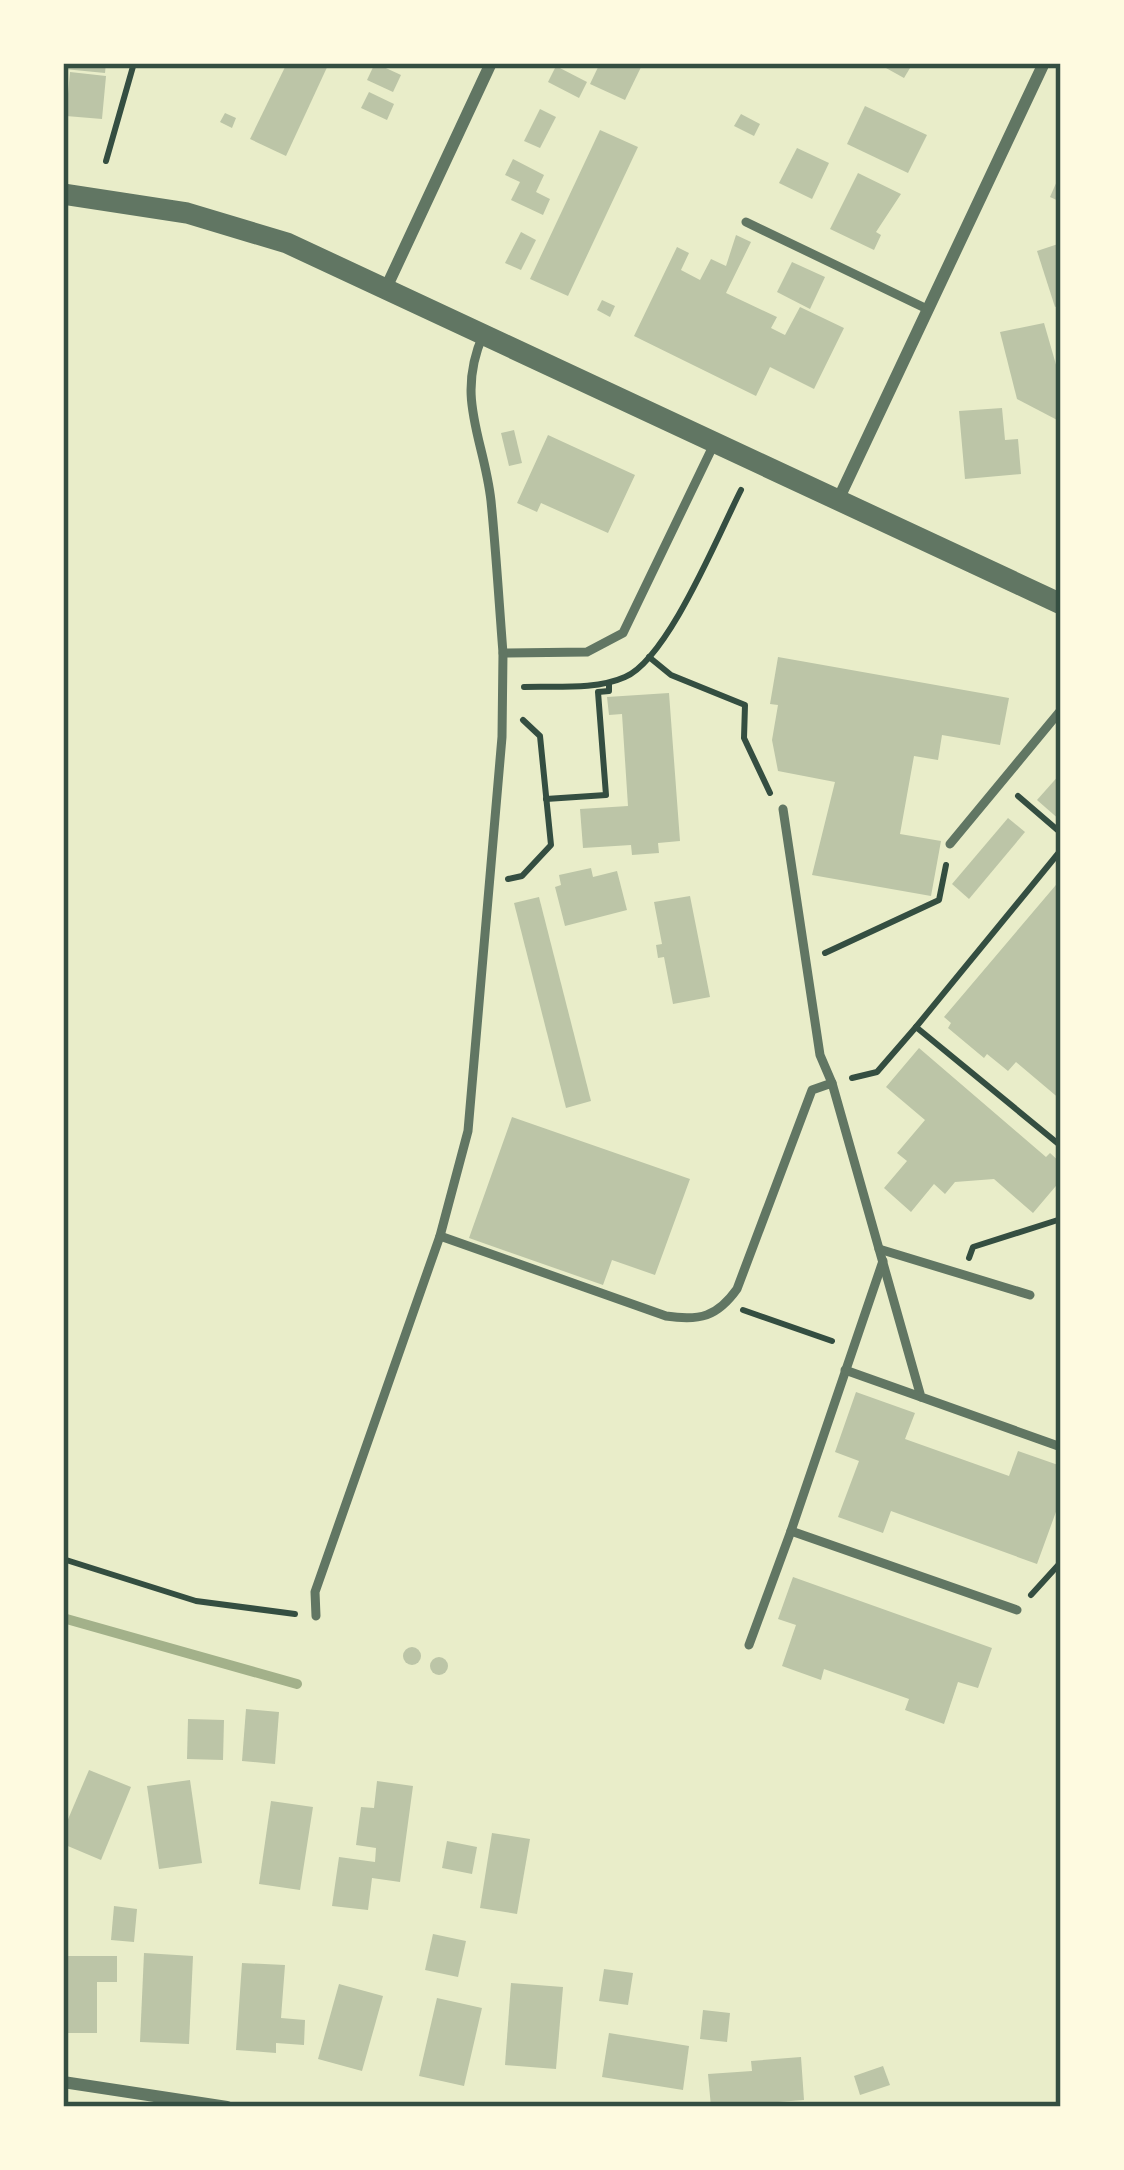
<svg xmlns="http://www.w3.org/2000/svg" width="1124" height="2170" font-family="'Alegreya Sans',sans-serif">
<rect width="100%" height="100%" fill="#e9edc9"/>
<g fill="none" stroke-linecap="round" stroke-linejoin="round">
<polyline stroke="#a3b18a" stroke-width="10" points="63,1618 297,1684"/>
</g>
<g fill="#bcc5a7">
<polygon points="65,63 106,63 105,73 64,69"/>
<polygon points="287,63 329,63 286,156 250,139"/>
<polygon points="375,63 401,75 393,92 367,80"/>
<polygon points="600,63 643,63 625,100 590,84"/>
<polygon points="877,63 913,63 904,78"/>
<polygon points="556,66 587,82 579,98 548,82"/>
<polygon points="70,72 106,76 102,119 66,116"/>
<polygon points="369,92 394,104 387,120 361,108"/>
<polygon points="865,106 927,135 908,173 847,144"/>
<polygon points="540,109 556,117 540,148 524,141"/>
<polygon points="225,113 236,118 232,128 220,122"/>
<polygon points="741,114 760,124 754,136 734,126"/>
<polygon points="600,130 638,147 568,296 530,279"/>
<polygon points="797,148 829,163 812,199 779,183"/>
<polygon points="513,159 544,175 536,192 550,199 543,215 511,200 520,182 505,175"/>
<polygon points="1061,172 1061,202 1050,197"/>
<polygon points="858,173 901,194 876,232 881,235 874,250 830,229"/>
<polygon points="521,232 536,240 521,270 505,263"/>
<polygon points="736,235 751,242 726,293 777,317 771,328 785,335 800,307 844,328 814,389 770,367 756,396 634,336 677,247 689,253 681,270 700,280 711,259 726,266"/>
<polygon points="1061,243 1061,304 1055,307 1037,251"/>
<polygon points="792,262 825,277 810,309 777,292"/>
<polygon points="602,300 615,306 610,317 597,310"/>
<polygon points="1044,323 1061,382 1061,422 1017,399 1000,332"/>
<polygon points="1002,408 1005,440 1018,439 1021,474 965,479 959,411"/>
<polygon points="514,430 522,463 509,466 501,433"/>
<polygon points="548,435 635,475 608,533 541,503 537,512 517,503"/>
<polygon points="778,657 1009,698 1000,745 942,735 938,760 914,756 900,834 941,841 931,896 812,875 835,782 778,771 772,740 778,705 770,704"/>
<polygon points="669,693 680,841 658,843 659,853 632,855 631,845 583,848 580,809 628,806 622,714 609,715 607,697"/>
<polygon points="1061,773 1061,821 1037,800"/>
<polygon points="1008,818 1025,832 969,899 952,884"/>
<polygon points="591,868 593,877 617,871 627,910 565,926 555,887 561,885 559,875"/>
<polygon points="1061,879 1061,1100 1016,1062 1008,1071 987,1054 984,1058 948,1028 951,1023 944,1017"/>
<polygon points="690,896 710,997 673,1004 664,957 658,958 656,945 662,944 654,902"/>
<polygon points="539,897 591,1101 566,1108 514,903"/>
<polygon points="919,1048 1046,1157 1050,1153 1061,1163 1061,1180 1033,1213 994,1179 955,1182 945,1194 934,1184 911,1212 884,1188 907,1161 897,1153 925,1120 886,1087"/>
<polygon points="512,1117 690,1179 655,1275 612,1260 603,1285 469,1238"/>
<polygon points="856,1392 915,1413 905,1439 1009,1476 1018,1451 1061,1466 1061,1498 1037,1564 891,1511 883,1533 838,1517 859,1461 835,1452"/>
<polygon points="793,1577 992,1648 978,1688 958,1682 944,1724 905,1710 909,1699 824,1669 821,1680 782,1666 796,1625 778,1619"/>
<circle cx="412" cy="1656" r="9"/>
<circle cx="439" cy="1666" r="9"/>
<polygon points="246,1709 279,1712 275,1764 242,1761"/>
<polygon points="188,1719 224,1720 223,1760 187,1759"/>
<polygon points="89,1770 131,1787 101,1860 63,1844 63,1831"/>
<polygon points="190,1780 202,1863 159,1869 147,1786"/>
<polygon points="377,1781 413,1786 400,1882 372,1878 368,1910 332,1906 339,1857 375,1862 376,1848 356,1845 361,1807 374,1808"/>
<polygon points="271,1801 313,1807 300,1890 259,1884"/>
<polygon points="492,1833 530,1839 517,1914 480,1908"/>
<polygon points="447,1841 477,1847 472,1874 442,1868"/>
<polygon points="114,1906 137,1909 134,1942 111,1940"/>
<polygon points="433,1934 466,1941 458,1977 425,1970"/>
<polygon points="144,1953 193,1956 189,2044 140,2042"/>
<polygon points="63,1956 117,1956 117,1982 97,1982 97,2033 63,2033"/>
<polygon points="242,1963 285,1965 281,2018 305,2020 304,2045 276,2043 276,2053 236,2050"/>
<polygon points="604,1969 633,1973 628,2005 599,2001"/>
<polygon points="511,1983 563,1987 556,2069 505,2065"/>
<polygon points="339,1984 383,1996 362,2071 318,2059"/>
<polygon points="437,1998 482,2008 464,2086 419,2076"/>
<polygon points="703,2010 730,2013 727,2042 700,2039"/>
<polygon points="609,2033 689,2046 683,2090 602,2077"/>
<polygon points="801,2057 804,2100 711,2107 708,2074 752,2071 751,2061"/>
<polygon points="883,2066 890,2085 860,2095 854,2076"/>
</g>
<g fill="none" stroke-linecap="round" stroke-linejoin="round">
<g stroke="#344e41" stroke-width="6">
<polyline points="106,161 134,63"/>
<polyline points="649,657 671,675 745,705 744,738 770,793"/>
<path d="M524,687C556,686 596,690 625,677C668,659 719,533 741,490"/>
<polyline points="1018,796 1061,833"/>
<polyline points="546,799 606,795 598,692 609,691 609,684"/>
<polyline points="508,879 522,876 551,845 540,736 523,720"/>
<polyline points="825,953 939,900 946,865"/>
<polyline points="916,1027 1061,850"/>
<polyline points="852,1078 877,1072 916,1027 1061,1146"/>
<polyline points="969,1258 973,1247 1061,1219"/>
<polyline points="743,1310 832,1341"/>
<polyline points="63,1559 196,1601 295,1614"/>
<polyline points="1031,1595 1061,1562"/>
</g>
<g stroke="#617663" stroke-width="9">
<polyline points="746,222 925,308"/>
<path d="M483,335C455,399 484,438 491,501C496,551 499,602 503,653L587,652L623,633L715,442"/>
<polyline points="783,809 820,1055 832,1083"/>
<polyline points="950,844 1061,710"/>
<path d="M440,1236L666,1316C700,1321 717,1317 737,1289L812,1090L832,1083L921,1397L1061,1447"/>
<polyline points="879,1249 1030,1295"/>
<polyline points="883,1261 791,1531 1017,1610"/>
<polyline points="845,1370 921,1397"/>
<polyline points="316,1616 315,1592 440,1236 468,1131 502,737 503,653"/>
<polyline points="749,1645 791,1531"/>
</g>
<g stroke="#617663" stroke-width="12">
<polyline points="387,286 491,63"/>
<polyline points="839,498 1044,63"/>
<polyline points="63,2082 227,2107"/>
</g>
<polyline stroke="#617663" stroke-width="21" points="63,194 187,213 287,243 1061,604"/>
</g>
<rect width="1124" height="2170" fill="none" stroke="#fefae0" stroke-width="132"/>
<rect x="66" y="66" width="992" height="2038" fill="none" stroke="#344e41" stroke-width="4.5"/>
</svg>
